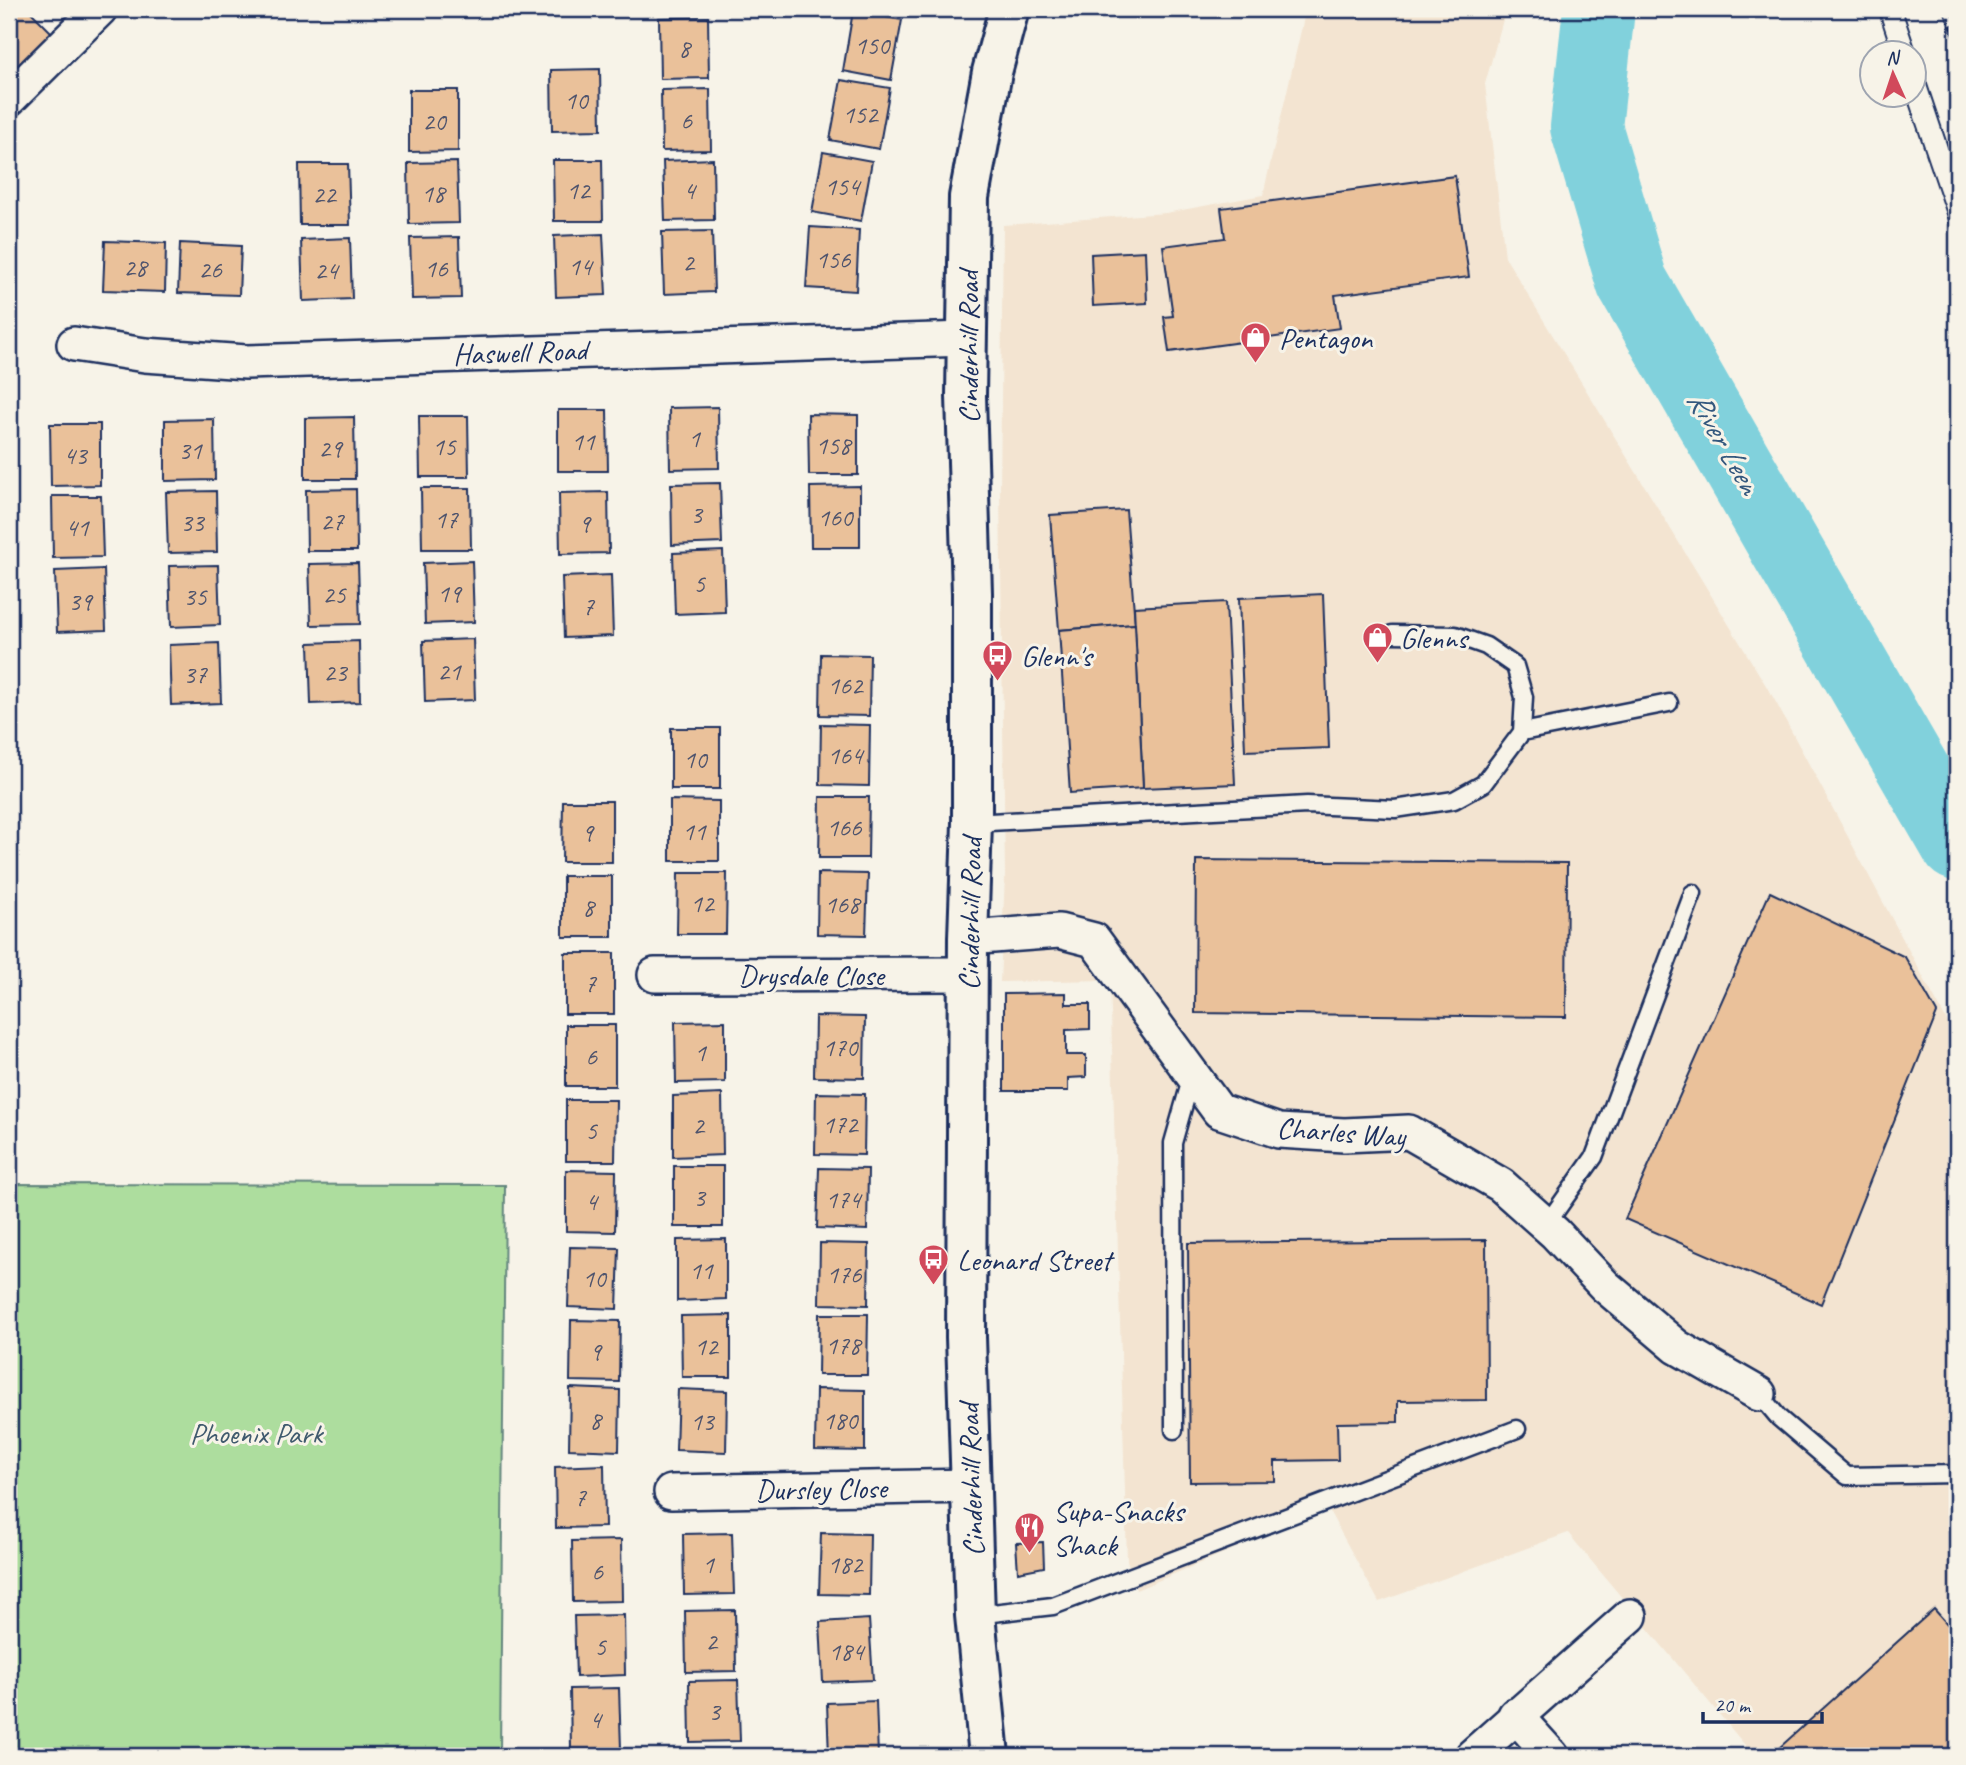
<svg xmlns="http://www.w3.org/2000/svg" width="1966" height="1765" font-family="Caveat,sans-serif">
<rect width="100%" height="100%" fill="#f7f3e8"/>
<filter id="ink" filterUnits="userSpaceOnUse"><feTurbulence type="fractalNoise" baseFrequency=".0143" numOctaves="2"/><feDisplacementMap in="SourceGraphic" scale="14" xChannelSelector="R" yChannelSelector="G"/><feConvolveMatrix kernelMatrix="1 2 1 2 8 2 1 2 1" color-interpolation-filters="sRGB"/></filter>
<g filter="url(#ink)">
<polygon fill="#f3e4d1" points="1306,9 1506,9 1485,84 1505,257 1773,697 1957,1040 1957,1756 1754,1756 1568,1533 1379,1602 1328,1509 1136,1590 1127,1560 1110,980 1000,982 1005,876 1000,491 1003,225 1166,213 1263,195"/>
<polygon fill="#addd9e" stroke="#64867e" stroke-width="2" points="9,1184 505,1185 500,1756 9,1756"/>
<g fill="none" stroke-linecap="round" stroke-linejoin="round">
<polyline stroke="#81d1dc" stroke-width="72" points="1599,9 1586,127 1632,282 1957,845"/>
</g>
<g fill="#eac19a" stroke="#1b2f5e" stroke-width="2">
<polygon points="9,9 28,9 55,36 9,80"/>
<polygon points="853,11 902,20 891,80 843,71"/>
<polygon points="708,17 709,78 660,79 659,18"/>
<polygon points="600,69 601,130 552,131 551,70"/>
<polygon points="841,80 890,88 879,149 830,140"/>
<polygon points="710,89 711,150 662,151 661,90"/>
<polygon points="409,90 458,90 458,151 409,152"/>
<polygon points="823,152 872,161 861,221 812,212"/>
<polygon points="713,159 714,220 665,221 663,161"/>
<polygon points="553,160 602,160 603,221 554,221"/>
<polygon points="457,162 459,223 409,224 408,163"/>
<polygon points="299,164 348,164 350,225 300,225"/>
<polygon points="1455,176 1469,277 1335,295 1340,328 1169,352 1164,317 1173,316 1163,246 1225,238 1221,208"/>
<polygon points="810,227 859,230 856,291 806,288"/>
<polygon points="712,231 714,292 664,294 662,232"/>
<polygon points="603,234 606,295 556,297 554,236"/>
<polygon points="459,237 461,298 412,299 410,238"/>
<polygon points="350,238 352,299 303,301 301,240"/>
<polygon points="105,241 166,243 165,292 103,290"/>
<polygon points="180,243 241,246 239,295 178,293"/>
<polygon points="1145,251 1147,303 1093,306 1091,254"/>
<polygon points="718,407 719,468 670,469 669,408"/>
<polygon points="558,410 607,410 608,471 558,471"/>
<polygon points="808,414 858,415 858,475 809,475"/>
<polygon points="419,416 468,416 469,477 420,477"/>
<polygon points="354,417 355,479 305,479 305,418"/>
<polygon points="214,419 215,480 165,481 165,420"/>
<polygon points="50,424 100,424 100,485 51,486"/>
<polygon points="720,483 722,543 672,545 671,484"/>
<polygon points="860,486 860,547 811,547 810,487"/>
<polygon points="421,488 470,488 471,549 422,549"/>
<polygon points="356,489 357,551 307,551 306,490"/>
<polygon points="216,491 217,552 168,553 166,492"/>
<polygon points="608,492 609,553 560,554 559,493"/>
<polygon points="52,496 101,496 103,557 53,558"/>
<polygon points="1126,510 1135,624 1059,630 1050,515"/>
<polygon points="723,551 725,612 675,614 673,553"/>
<polygon points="472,561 474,622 425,624 423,563"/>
<polygon points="358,563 360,624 311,625 309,564"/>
<polygon points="218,565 220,625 171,627 169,566"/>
<polygon points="104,569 106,630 57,632 55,571"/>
<polygon points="611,575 613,636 564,638 562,577"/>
<polygon points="1323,594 1329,748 1245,751 1239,598"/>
<polygon points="1226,602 1235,784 1143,788 1134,607"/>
<polygon points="1135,624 1143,788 1070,793 1059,630"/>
<polygon points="473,639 475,700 425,702 423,641"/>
<polygon points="359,641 360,702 311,704 309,643"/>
<polygon points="219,643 221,703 171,705 169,645"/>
<polygon points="821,654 870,655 869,716 820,715"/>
<polygon points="821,724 870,725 869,786 820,785"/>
<rect x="671" y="728" width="49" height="61"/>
<polygon points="820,797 869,797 868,858 819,858"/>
<polygon points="670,800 719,801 719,861 670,861"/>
<polygon points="563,801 612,801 612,862 562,862"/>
<polygon points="1196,860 1567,863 1566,1017 1195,1013"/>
<polygon points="678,873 727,873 726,934 677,934"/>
<polygon points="818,873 868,874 866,935 817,934"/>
<rect x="563" y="876" width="49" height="61"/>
<polygon points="1770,892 1905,957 1937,1013 1821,1304 1625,1219"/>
<rect x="565" y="953" width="49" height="61"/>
<polygon points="1066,993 1066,1004 1090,1004 1090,1029 1066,1030 1066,1055 1086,1055 1086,1077 1068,1078 1068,1091 1004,1091 1004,994"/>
<polygon points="815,1016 865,1017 864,1078 814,1077"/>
<polygon points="725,1021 725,1082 676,1083 675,1022"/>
<rect x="566" y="1025" width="49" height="61"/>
<polygon points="816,1093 865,1094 864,1155 815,1154"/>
<polygon points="722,1094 723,1155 673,1157 673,1096"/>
<polygon points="566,1100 616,1100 615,1161 566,1161"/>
<rect x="674" y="1166" width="49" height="61"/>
<polygon points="819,1168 868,1169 867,1230 817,1228"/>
<polygon points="566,1170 616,1171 615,1232 566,1231"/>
<polygon points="726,1239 726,1299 677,1301 677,1240"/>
<polygon points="1486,1240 1487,1400 1398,1401 1398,1422 1337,1423 1338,1460 1275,1461 1275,1481 1190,1482 1188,1243"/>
<polygon points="820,1243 869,1244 868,1305 819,1304"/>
<polygon points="570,1247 619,1248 617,1309 568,1307"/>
<polygon points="819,1314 868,1314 867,1375 818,1375"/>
<polygon points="731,1315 731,1377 682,1377 681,1316"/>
<polygon points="571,1320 620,1321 619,1382 570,1381"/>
<polygon points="570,1388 620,1390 619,1451 569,1449"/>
<polygon points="678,1389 727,1391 726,1452 676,1450"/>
<polygon points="816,1389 865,1390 865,1451 815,1450"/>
<polygon points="604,1465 605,1527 556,1528 555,1467"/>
<polygon points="732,1533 734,1594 684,1595 683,1534"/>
<polygon points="821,1533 870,1534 869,1595 819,1594"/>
<polygon points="621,1540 622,1601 573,1602 572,1541"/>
<polygon points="1043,1542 1044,1567 1018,1572 1016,1543"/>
<polygon points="1934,1609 1957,1635 1957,1756 1770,1756"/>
<polygon points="735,1610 736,1671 686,1672 685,1611"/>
<polygon points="624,1615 625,1675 576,1677 574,1616"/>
<polygon points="869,1619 873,1680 823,1682 820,1622"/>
<polygon points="738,1680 740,1741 690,1742 689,1681"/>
<polygon points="619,1688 621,1749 571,1750 570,1689"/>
<polygon points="876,1701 878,1756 829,1756 827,1703"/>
</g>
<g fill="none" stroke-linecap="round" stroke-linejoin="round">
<defs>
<g id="lane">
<polyline points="1522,732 1669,703"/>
<polyline points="972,823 1307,805 1395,809 1454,800 1483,784 1522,732 1524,697 1515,666 1486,646 1455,635 1392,634"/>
<polyline points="1546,1225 1594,1157 1693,893"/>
<polyline points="1759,1394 1779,1418 1847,1476 1957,1474"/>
<polyline points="1174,1430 1173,1143 1192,1076"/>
<polyline points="975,1615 1053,1606 1517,1429"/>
</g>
<g id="street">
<polyline points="9,99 100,9"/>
<polyline points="74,344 145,355 246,362 967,339"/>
<polyline points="968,938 1059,931 1094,940 1219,1111 1279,1131 1344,1135 1409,1132 1501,1185 1555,1233 1605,1286 1677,1347 1759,1394"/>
<polyline points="655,975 968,974"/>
<polyline points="671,1492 972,1486"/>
<polyline points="1515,1715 1552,1756"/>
<polyline points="1472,1756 1630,1616"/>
</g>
<polyline id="secondary" points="989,1756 975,1615 966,1337 968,938 972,823 972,593 966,396 969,197 992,72 1009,9"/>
</defs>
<use href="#lane" stroke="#1b2f5e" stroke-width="21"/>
<use href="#street" stroke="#1b2f5e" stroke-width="38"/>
<use href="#secondary" stroke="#1b2f5e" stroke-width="44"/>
<use href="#lane" stroke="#f7f3e8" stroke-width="16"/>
<use href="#street" stroke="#f7f3e8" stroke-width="33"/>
<use href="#secondary" stroke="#f7f3e8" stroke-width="38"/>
<g stroke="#1b2f5e" stroke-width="2">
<polyline points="1878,9 1892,52"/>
<polyline points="1902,9 1957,174"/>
<polyline points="1906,94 1957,244"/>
</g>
<defs>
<polyline id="rail" points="1947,9 1957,38"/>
</defs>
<use href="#rail" stroke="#1b2f5e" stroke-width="8"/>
<use href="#rail" stroke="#f7f3e8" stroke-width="5" stroke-dasharray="16" stroke-linecap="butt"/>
</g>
</g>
<defs>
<symbol id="shop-pin" viewBox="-11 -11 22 30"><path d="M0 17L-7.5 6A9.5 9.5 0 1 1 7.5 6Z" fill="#d1495b" stroke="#f7f3e8"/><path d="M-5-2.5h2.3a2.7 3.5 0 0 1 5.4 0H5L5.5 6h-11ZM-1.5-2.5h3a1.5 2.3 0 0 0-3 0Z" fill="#fff"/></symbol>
<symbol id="bus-pin" viewBox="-11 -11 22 30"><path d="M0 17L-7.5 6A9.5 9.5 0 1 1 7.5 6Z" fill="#d1495b" stroke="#f7f3e8"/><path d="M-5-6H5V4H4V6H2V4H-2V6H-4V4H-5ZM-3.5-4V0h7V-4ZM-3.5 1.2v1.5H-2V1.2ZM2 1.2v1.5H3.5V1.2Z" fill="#fff"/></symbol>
<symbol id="restaurant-pin" viewBox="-11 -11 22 30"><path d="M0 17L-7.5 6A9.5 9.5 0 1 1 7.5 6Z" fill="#d1495b" stroke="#f7f3e8"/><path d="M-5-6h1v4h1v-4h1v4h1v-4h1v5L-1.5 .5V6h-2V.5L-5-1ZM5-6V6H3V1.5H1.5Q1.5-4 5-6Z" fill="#fff"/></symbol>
</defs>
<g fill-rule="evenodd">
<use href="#shop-pin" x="1238" y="320" width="35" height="47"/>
<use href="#shop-pin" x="1360" y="620" width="35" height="47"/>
<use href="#bus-pin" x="980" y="638" width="35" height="47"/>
<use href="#bus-pin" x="916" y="1242" width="35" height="47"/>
<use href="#restaurant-pin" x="1012" y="1510" width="35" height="47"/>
</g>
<g text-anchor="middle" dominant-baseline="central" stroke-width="6" stroke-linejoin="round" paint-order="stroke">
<g font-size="26" fill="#4f546d">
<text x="872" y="45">150</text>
<text x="684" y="48">8</text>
<text x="576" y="100">10</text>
<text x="860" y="114">152</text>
<text x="686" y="120">6</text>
<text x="434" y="121">20</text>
<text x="842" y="186">154</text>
<text x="578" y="190">12</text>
<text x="689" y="190">4</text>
<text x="433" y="193">18</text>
<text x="324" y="194">22</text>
<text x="833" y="259">156</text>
<text x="688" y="262">2</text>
<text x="580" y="266">14</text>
<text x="135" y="267">28</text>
<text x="436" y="268">16</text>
<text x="210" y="269">26</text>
<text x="326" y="270">24</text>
<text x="694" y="438">1</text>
<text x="583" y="441">11</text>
<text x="833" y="445">158</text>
<text x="444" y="446">15</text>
<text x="330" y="448">29</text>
<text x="190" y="450">31</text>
<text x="75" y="455">43</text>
<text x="696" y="514">3</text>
<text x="835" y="517">160</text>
<text x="446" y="519">17</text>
<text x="332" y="521">27</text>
<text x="192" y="522">33</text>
<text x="584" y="523">9</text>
<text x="77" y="527">41</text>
<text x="699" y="583">5</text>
<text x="449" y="593">19</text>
<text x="334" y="594">25</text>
<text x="195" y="596">35</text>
<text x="80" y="601">39</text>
<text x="588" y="606">7</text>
<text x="449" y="671">21</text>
<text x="335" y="672">23</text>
<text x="195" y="674">37</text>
<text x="845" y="685">162</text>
<text x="845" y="755">164</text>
<text x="695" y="759">10</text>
<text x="844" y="827">166</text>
<text x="694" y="831">11</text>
<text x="587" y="832">9</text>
<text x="702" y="903">12</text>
<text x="842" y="904">168</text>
<text x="588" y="907">8</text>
<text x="590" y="983">7</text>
<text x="840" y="1047">170</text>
<text x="700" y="1052">1</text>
<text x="591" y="1056">6</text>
<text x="840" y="1124">172</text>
<text x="698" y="1125">2</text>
<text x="591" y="1130">5</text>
<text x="699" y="1197">3</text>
<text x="843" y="1199">174</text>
<text x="591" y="1201">4</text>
<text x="701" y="1270">11</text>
<text x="844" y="1274">176</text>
<text x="594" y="1278">10</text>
<text x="843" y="1345">178</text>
<text x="706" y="1346">12</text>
<text x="595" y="1351">9</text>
<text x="595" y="1420">8</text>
<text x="840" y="1420">180</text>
<text x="702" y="1421">13</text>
<text x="580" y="1497">7</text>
<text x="708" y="1564">1</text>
<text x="845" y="1564">182</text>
<text x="597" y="1571">6</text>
<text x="711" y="1641">2</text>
<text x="600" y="1646">5</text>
<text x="846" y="1651">184</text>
<text x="714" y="1711">3</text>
<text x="595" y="1719">4</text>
</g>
<g font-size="30" fill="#1b2f5e" stroke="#f7f3e8" text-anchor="start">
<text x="1279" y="338">Pentagon</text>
<text x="1400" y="638">Glenns</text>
<text x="1021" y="656">Glenn's</text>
<text x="957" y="1260">Leonard Street</text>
<text x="1053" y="1511">Supa-Snacks<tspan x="1053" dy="34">Shack</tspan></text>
</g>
<g font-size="30" fill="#1b2f5e" stroke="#f7f3e8">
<text transform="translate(968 347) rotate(-90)">Cinderhill Road</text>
<text transform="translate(520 352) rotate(-2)">Haswell Road</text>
<text transform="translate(970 914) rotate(-89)">Cinderhill Road</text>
<text x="811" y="975">Drysdale Close</text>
<text transform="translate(1341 1132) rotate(4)">Charles Way</text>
<text transform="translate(971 1480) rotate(-92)">Cinderhill Road</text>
<text transform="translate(821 1489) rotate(-1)">Dursley Close</text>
</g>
<g font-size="30" fill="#405a6e" stroke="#f7f3e8">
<text x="256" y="1433">Phoenix Park</text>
</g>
<g font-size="32" font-style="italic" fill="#34587e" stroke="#f7f3e8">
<text transform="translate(1724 442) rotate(60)">River Leen</text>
</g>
</g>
<rect width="1966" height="1765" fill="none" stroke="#f7f3e8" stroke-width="35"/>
<rect x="18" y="18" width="1931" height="1730" fill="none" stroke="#1b2f5e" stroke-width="2.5" filter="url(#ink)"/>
<g transform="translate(1893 74) rotate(357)"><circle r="33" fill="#f7f3e8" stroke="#9fa5b1" stroke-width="2"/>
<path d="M0-5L12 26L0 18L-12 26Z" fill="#d1495b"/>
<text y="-10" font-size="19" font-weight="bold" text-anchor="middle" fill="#1b2f5e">N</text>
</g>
<path d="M1703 1712v10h119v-10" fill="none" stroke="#1b2f5e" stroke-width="3.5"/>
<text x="1714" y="1712" font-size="21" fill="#1b2f5e" stroke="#f7f3e8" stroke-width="5" paint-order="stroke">20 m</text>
</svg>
